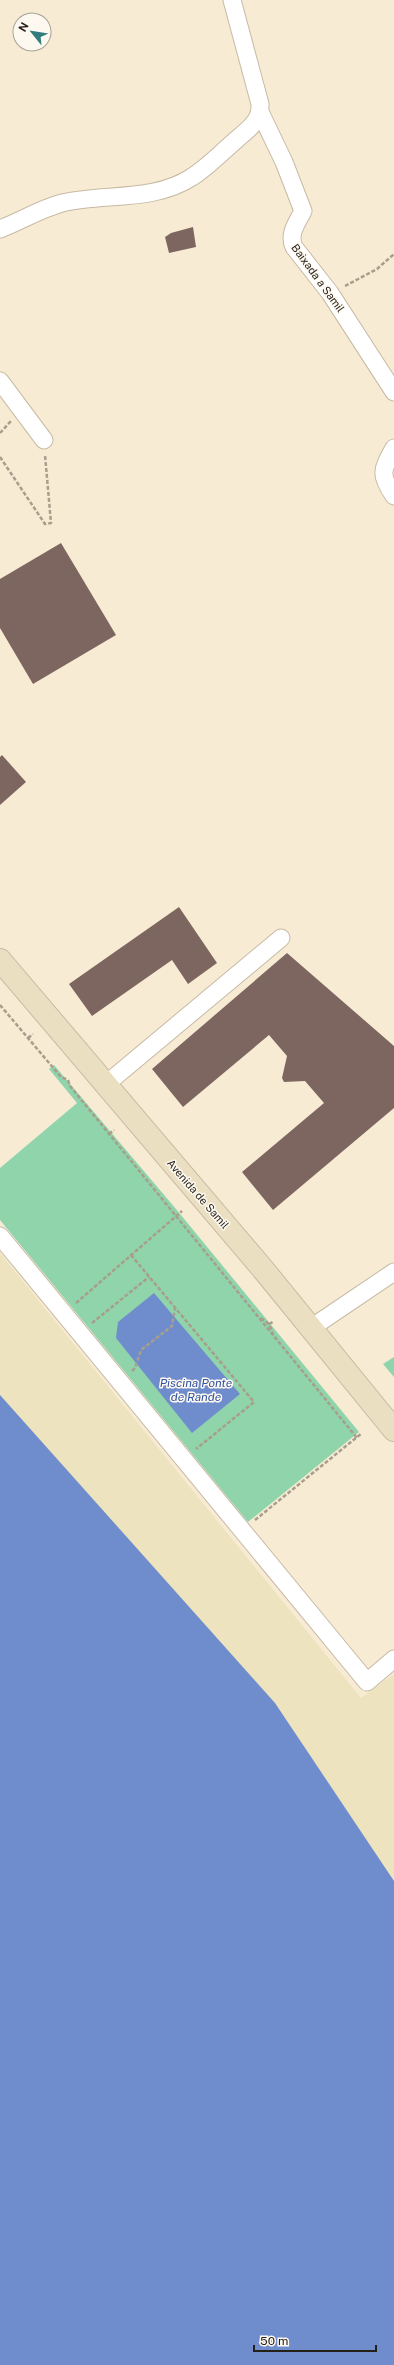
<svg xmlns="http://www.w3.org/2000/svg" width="394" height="2365" font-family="'Public Sans',sans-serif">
<rect width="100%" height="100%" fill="#f8ebd4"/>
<g fill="#90d4ac">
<polygon points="54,1065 176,1209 359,1432 248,1522 0,1220 0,1168 77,1103 49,1069"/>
<polygon points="394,1357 394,1377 383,1364"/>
</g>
<polygon fill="#ede3be" points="0,1253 361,1698 394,1674 394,2229 0,1674"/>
<g fill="#6f8dcd">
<polygon points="154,1293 240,1394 192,1433 116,1338 118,1322"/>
<polygon points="0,1395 275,1703 394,1881 394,2365 0,2365"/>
</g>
<g fill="#7e6660">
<polygon points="193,227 196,247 169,253 165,237 171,233"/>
<polygon points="61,543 116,635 33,684 0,628 0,579"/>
<polygon points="2,755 26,782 0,805 0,757"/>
<polygon points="179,907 217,963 188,984 172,960 92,1016 69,984"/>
<polygon points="287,953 394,1046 394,1108 273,1210 242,1172 324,1103 305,1081 284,1082 282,1078 287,1056 269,1035 183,1107 152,1069"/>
</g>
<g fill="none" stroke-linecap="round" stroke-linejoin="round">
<defs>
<g id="street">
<path d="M261,114L284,162L303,211C297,223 288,234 294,247L330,293L394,392"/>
<path d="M0,229C21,221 40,209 62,203C104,193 154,202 192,177C208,167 222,152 236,140C248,129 261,122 260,104L232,0"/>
<polyline points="0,381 44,440"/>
<path d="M394,448C382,470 379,474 394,496"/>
<polyline points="105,1085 281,938"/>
<polyline points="0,1236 367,1682 394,1659"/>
<polyline points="311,1328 394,1272"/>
</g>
<polyline id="secondary" points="0,960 262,1268 394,1430"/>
</defs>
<use href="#street" stroke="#c7baa5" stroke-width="19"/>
<use href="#secondary" stroke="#c7baa5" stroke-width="24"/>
<g stroke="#a79e8c" stroke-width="2.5" stroke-dasharray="4 2" stroke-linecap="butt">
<polyline points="345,286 377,269 394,254"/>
<polyline points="0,433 11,421"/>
<polyline points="0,457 45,524 51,523 45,455"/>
<polyline points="0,1005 61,1077 68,1080 70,1086 357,1438"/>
<polyline points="28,1038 33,1034"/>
<polyline points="109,1134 114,1130"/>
<polyline points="131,1255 254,1402 196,1449"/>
<polyline points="76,1303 182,1211"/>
<polyline points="261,1318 269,1324 273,1334"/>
<polyline points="92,1323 149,1277"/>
<polyline points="269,1324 273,1322"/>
<polyline points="132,1371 135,1368 141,1350 172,1326 175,1308"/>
<polyline points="255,1520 362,1433"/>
</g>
<use href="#street" stroke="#fff" stroke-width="17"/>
<use href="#secondary" stroke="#ebdfc2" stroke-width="22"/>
</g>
<g text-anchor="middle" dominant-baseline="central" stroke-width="3" stroke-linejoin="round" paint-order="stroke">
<g font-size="11" fill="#241f17" stroke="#fef9f0">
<text transform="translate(318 278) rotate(54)">Baixada a Samil</text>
<text transform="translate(198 1194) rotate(49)">Avenida de Samil</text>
</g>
<g font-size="12" font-style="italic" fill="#3152a0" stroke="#fef9f0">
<text x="196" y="1383">Piscina Ponte<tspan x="196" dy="14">de Rande</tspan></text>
</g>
</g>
<g transform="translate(32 32) rotate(300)"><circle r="19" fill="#fef9f0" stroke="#a7a299"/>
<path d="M0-3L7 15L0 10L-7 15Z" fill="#337c7e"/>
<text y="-6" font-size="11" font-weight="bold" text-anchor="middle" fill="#241f17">N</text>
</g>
<path d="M254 2345v6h122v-6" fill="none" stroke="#241f17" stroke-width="2"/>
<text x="260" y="2345" font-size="12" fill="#241f17" stroke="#fef9f0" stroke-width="3" paint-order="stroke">50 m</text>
</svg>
